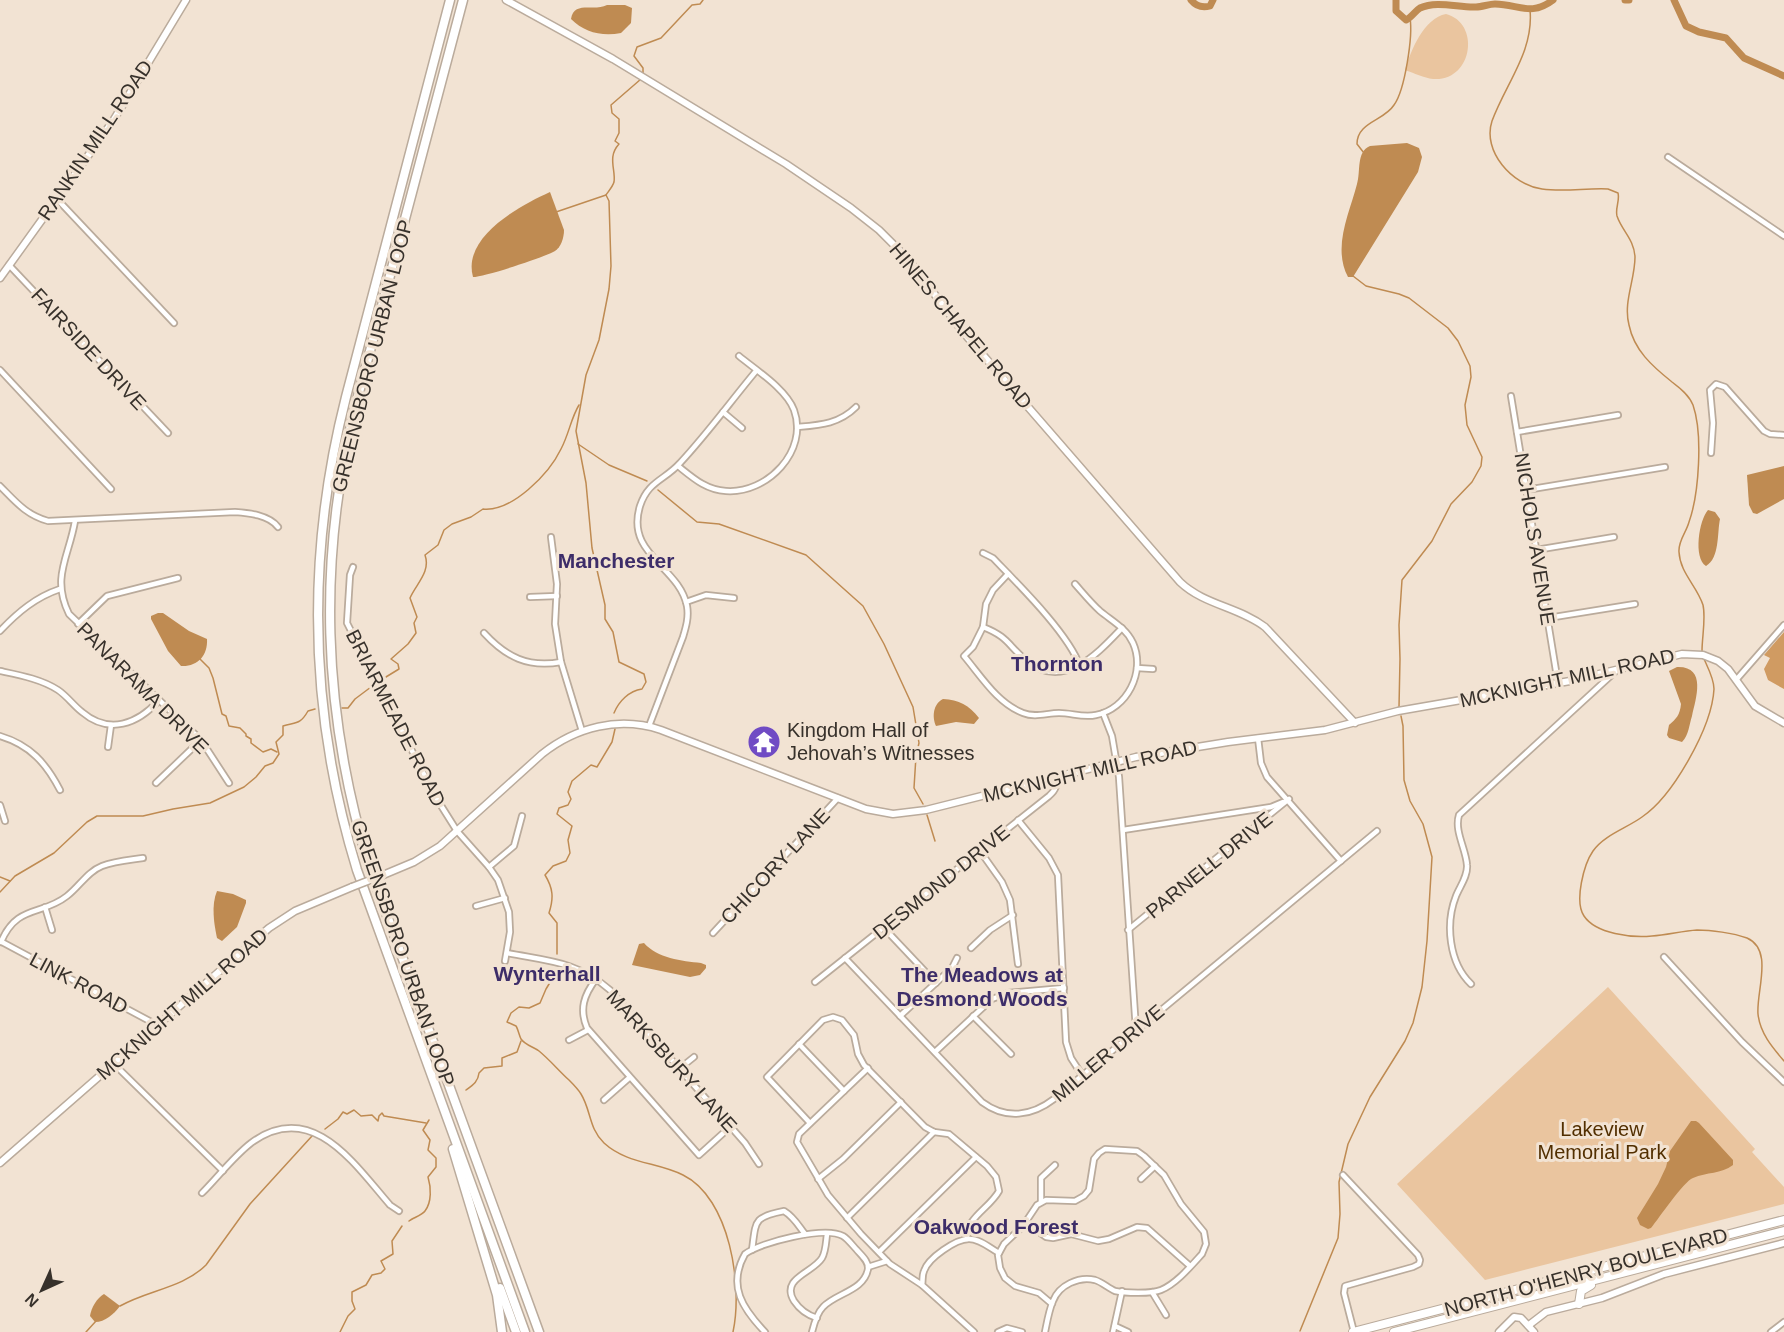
<svg xmlns="http://www.w3.org/2000/svg" width="1784" height="1332" font-family="Helvetica,sans-serif">
<rect width="100%" height="100%" fill="#f2e3d3"/>
<g fill="#eac59f">
<path d="M1446,14C1481,23 1473,82 1433,79C1424,78 1414,73 1405,70C1411,50 1424,18 1446,14Z"/>
<polygon points="1608,987 1755,1149 1752,1152 1784,1187 1784,1204 1485,1280 1397,1184"/>
</g>
<polygon fill="#d09b62" points="1784,632 1784,689 1768,680 1764,669 1770,658 1764,655"/>
<g fill="#bf8b52">
<path d="M607,5H625L632,8L631,23L621,33C602,37 584,32 571,19C574,0 594,12 607,5Z"/>
<path d="M1407,143L1419,148L1422,157L1418,172L1353,277H1348C1332,247 1350,212 1357,184C1361,171 1356,152 1370,146Z"/>
<path d="M550,192L564,230C564,238 561,247 555,251C545,257 484,277 473,277C462,237 519,206 550,192Z"/>
<polygon points="1784,466 1784,499 1757,514 1753,513 1749,505 1747,475"/>
<path d="M1708,510L1715,512L1720,519C1717,533 1720,558 1706,566C1693,558 1699,520 1708,510Z"/>
<path d="M158,613H163L189,631L207,639C208,656 197,667 181,666L168,651L151,619V616Z"/>
<path d="M1677,667C1707,666 1696,698 1692,716C1689,725 1689,735 1682,742L1669,738L1667,735L1669,725C1676,719 1680,715 1681,704L1669,671Z"/>
<path d="M943,699C959,700 969,705 979,718L974,724L956,722L936,726C932,717 933,704 943,699Z"/>
<path d="M217,891L233,894L246,900V903L237,927L222,941L217,938C214,924 211,905 217,891Z"/>
<path d="M644,943C657,958 682,961 701,963L706,965V968L700,975L690,977L632,965L639,944Z"/>
<path d="M1691,1121H1696L1699,1123L1733,1160V1165C1721,1174 1707,1172 1693,1178C1683,1182 1660,1217 1651,1228L1648,1229L1640,1225L1637,1218L1658,1184L1666,1167L1670,1151Z"/>
<path d="M104,1294L120,1306C114,1314 105,1322 95,1322L90,1316C91,1308 97,1298 104,1294Z"/>
</g>
<g fill="none" stroke-linecap="round" stroke-linejoin="round">
<g stroke="#bf8b52" stroke-width="1.5">
<path d="M1530,10C1534,51 1506,83 1492,121C1482,151 1512,185 1542,189C1564,192 1586,188 1608,189L1618,193C1620,201 1615,208 1617,216C1622,231 1634,239 1635,257C1635,280 1623,302 1629,325C1634,350 1652,366 1672,382C1680,388 1689,395 1693,405C1703,434 1699,494 1689,522C1686,533 1678,541 1679,552C1680,573 1697,586 1703,605C1706,618 1702,637 1702,651"/>
<polyline points="643,74 643,68 634,56 637,47 661,38 692,5 700,4 703,0"/>
<path d="M1364,153L1357,144C1357,122 1384,121 1394,105C1405,90 1413,36 1410,18"/>
<path d="M606,195L609,201L611,266L609,289L599,340L586,375L576,431L586,483L592,548L605,605V619L613,632L619,662L644,674L646,682L642,689C629,691 619,701 614,713"/>
<path d="M556,212L606,195C608,192 613,186 614,182C616,170 607,157 619,144L615,141L619,133V119L612,113L611,105L641,79"/>
<polyline points="1353,276 1366,286 1399,294 1409,298 1448,328 1458,341 1470,366 1471,377 1465,405 1467,425 1482,457 1481,466 1472,482 1451,504 1432,541 1402,580 1399,625 1400,659 1399,707"/>
<polyline points="578,444 609,465 647,481"/>
<polyline points="658,490 697,522 719,524 806,555 863,606 884,644 913,707 919,743 916,756 914,788 923,804"/>
<polyline points="200,659 209,668 213,678 222,714 226,716 229,726 240,728 246,734 246,736 251,739 251,743 263,752 271,749 277,752"/>
<path d="M1704,659C1708,668 1714,679 1714,689C1712,727 1673,796 1642,817C1627,828 1604,835 1593,851C1584,864 1574,901 1584,916C1596,934 1632,938 1652,936C1667,935 1682,931 1697,930C1711,930 1733,933 1747,938C1774,950 1756,991 1758,1014C1760,1033 1772,1047 1784,1061"/>
<path d="M381,680L399,669L398,664L391,659L408,644L416,633L414,623L417,617L410,598C416,584 431,572 425,555L438,545L444,530L452,524L471,517L483,509C512,512 549,474 561,449C569,434 571,418 579,405"/>
<polyline points="342,708 348,708 355,699 371,687"/>
<polyline points="927,815 935,841"/>
<polyline points="0,877 10,881"/>
<path d="M0,892L15,876L54,853L87,822L97,816H143L173,809L210,803L244,787L256,777L265,766L273,763L279,754L276,742L283,735V726C296,722 300,725 308,711L315,709"/>
<path d="M557,954V923L549,913C554,898 553,888 545,875L553,866L566,861L570,853L568,840L572,826L557,814L559,808L568,805L571,799L568,792L572,781L591,765L597,767L612,742L615,729"/>
<path d="M557,971L546,989L540,1003L529,1008L519,1007L511,1013L507,1022L516,1026C518,1029 519,1035 521,1039C525,1045 534,1047 539,1051C550,1060 559,1071 569,1080C573,1084 578,1089 581,1094C591,1110 589,1129 604,1143C627,1164 657,1162 683,1175C730,1198 743,1286 733,1332"/>
<path d="M466,1090C473,1085 478,1082 479,1073L484,1068L502,1066V1058L517,1052L521,1041"/>
<polyline points="325,1129 338,1119 343,1112 347,1114 354,1110 361,1116 372,1115 378,1121 379,1116 382,1113 384,1116 426,1123"/>
<path d="M409,1221C413,1218 422,1215 425,1211C432,1202 431,1187 428,1177L436,1167V1158L428,1150L430,1140L423,1130L429,1120"/>
<path d="M120,1306C148,1290 183,1288 206,1265L250,1204L312,1136"/>
<polyline points="1300,1331 1338,1238 1340,1214 1339,1182 1348,1144 1370,1097 1405,1041 1413,1023 1422,987 1427,941 1432,857 1423,824 1410,801 1404,780 1403,726 1401,716"/>
<polyline points="86,1332 96,1321"/>
<polyline points="340,1332 348,1316 355,1309 352,1301 352,1292 366,1285 372,1275 381,1273 385,1269 381,1261 393,1254 392,1241 402,1226"/>
</g>
<g stroke="#bf8b52" stroke-width="7">
<path d="M1191,0C1196,6 1203,8 1210,6L1213,0"/>
<path d="M1396,0V11L1406,20C1412,17 1415,11 1420,8C1437,0 1459,8 1476,7C1482,7 1489,4 1495,4C1518,4 1531,17 1553,0"/>
<polyline points="1625,0 1629,0"/>
<polyline points="1674,0 1686,26 1699,32 1726,38 1744,58 1784,76"/>
</g>
<defs>
<g id="minor">
<polyline points="1668,157 1784,236"/>
<polyline points="57,199 174,323"/>
<polyline points="9,265 168,433"/>
<polyline points="0,370 111,489"/>
<polyline points="1511,396 1558,683"/>
<polyline points="723,412 742,428"/>
<path d="M797,427C820,425 839,424 856,407"/>
<polyline points="1517,432 1618,415"/>
<polyline points="1711,453 1713,423 1710,390 1716,384 1725,387 1764,431 1770,434 1784,435"/>
<path d="M678,466C693,478 706,490 726,491C767,494 809,451 794,410C786,389 756,370 739,356"/>
<path d="M0,486C15,501 26,515 48,521L235,512C249,513 269,515 278,527"/>
<polyline points="1526,490 1665,467"/>
<path d="M75,521C69,557 51,577 69,614L201,740L229,783"/>
<polyline points="551,537 557,584 555,624 561,662 582,731"/>
<polyline points="1536,550 1614,537"/>
<path d="M983,553L993,558C1018,584 1068,633 1080,666"/>
<polyline points="353,567 350,575 347,623 435,796 457,831 489,867 498,880 509,912 510,932 505,961"/>
<path d="M1008,574L993,590L986,604L983,627L973,647L964,656C981,676 997,703 1023,713C1035,718 1047,713 1059,713C1072,713 1083,718 1096,715C1127,709 1146,672 1133,643C1126,628 1112,621 1100,611C1091,603 1083,593 1075,584"/>
<polyline points="530,597 557,596"/>
<polyline points="686,602 706,595 734,598"/>
<polyline points="1548,618 1635,604"/>
<polyline points="78,624 107,596 178,578"/>
<path d="M983,627C1009,637 1008,646 1027,661C1064,691 1098,653 1122,628"/>
<path d="M0,631C18,612 36,597 60,589"/>
<path d="M484,633C506,657 528,668 561,662"/>
<polyline points="1137,668 1153,669"/>
<path d="M0,671C19,675 41,679 58,690C67,696 73,705 82,712C109,735 138,724 159,700"/>
<polyline points="1736,680 1784,625"/>
<polyline points="1103,713 1112,736 1119,777 1136,1030"/>
<path d="M649,726L683,637C686,627 689,617 687,606C679,566 625,555 640,506C648,481 665,480 680,463C707,434 731,401 756,371"/>
<path d="M0,736C30,745 46,763 60,790"/>
<polyline points="1258,738 1261,763 1267,777 1341,861"/>
<polyline points="108,747 111,725"/>
<polyline points="156,783 201,740"/>
<polyline points="0,805 5,821"/>
<polyline points="1018,820 1049,858 1058,875 1066,1042 1071,1058 1082,1075"/>
<polyline points="1123,830 1271,807 1283,802"/>
<polyline points="980,851 1002,882 1010,900 1018,964"/>
<polyline points="489,867 514,846 522,816"/>
<polyline points="476,906 505,898"/>
<polyline points="45,907 52,930"/>
<polyline points="884,928 936,983"/>
<polyline points="1128,930 1289,799"/>
<polyline points="713,933 838,798"/>
<polyline points="0,941 157,1025"/>
<path d="M1,942C17,904 42,916 67,896C80,886 87,872 102,866C115,861 130,860 143,858"/>
<polyline points="971,948 990,930 1013,915"/>
<path d="M507,953C547,961 577,961 610,990L745,1143L759,1164"/>
<polyline points="1664,957 1742,1042 1784,1082"/>
<path d="M845,958L982,1102C1006,1120 1032,1116 1054,1099L1377,831"/>
<path d="M596,979C584,995 579,1009 587,1028L699,1155L730,1127"/>
<path d="M815,982L1049,796C1056,790 1057,786 1056,776"/>
<path d="M1471,984C1449,963 1445,924 1456,896C1460,886 1468,876 1467,865C1466,849 1454,831 1459,815L1617,670"/>
<polyline points="900,1016 952,968 957,958"/>
<polyline points="973,1016 1011,1054"/>
<polyline points="569,1040 588,1030"/>
<polyline points="799,1044 844,1091"/>
<polyline points="935,1052 992,999 1008,993 1064,988"/>
<polyline points="114,1064 223,1171"/>
<polyline points="868,1068 799,1134 797,1142 828,1195 861,1234 890,1264 922,1285"/>
<polyline points="679,1069 694,1057"/>
<polyline points="604,1100 629,1078"/>
<path d="M810,1123L767,1077L823,1020L833,1017L842,1020L854,1035L858,1054L864,1065L925,1127L934,1132L949,1134L987,1166L996,1177L999,1191C989,1209 966,1217 967,1239"/>
<polyline points="1343,1175 1418,1255 1420,1260 1419,1264 1413,1267 1345,1286 1344,1293 1354,1332"/>
<polyline points="818,1179 843,1159 901,1102"/>
<polyline points="1141,1179 1155,1166"/>
<path d="M202,1193C218,1177 233,1157 251,1143C312,1098 355,1165 390,1205L399,1211"/>
<polyline points="1041,1202 1041,1178 1055,1165"/>
<polyline points="847,1218 934,1132"/>
<polyline points="1025,1222 1046,1237 1053,1238 1071,1234 1098,1241 1109,1239 1137,1227 1147,1228 1190,1266"/>
<path d="M752,1250C756,1221 753,1217 784,1211C794,1217 798,1225 805,1234"/>
<polyline points="879,1252 976,1157"/>
<polyline points="868,1267 887,1261"/>
<polyline points="1152,1292 1166,1315"/>
<path d="M817,1318C807,1315 800,1310 794,1301C780,1278 813,1273 822,1258C826,1251 826,1241 827,1234"/>
<polyline points="1115,1326 1128,1332"/>
<path d="M765,1332C743,1309 727,1286 745,1254C761,1242 825,1226 843,1236C848,1239 853,1246 856,1249C861,1255 869,1261 868,1269C864,1291 836,1293 823,1307C817,1313 814,1324 812,1332"/>
<path d="M974,1332L922,1285C923,1280 922,1275 924,1271C928,1258 956,1239 969,1239C980,1239 990,1248 999,1253"/>
<polyline points="998,1332 1007,1328 1022,1332"/>
<path d="M1045,1332C1047,1322 1049,1310 1053,1301C1059,1285 1079,1276 1095,1280C1102,1282 1108,1288 1115,1291C1124,1293 1152,1294 1161,1290C1176,1284 1191,1266 1202,1254L1206,1244L1204,1232L1181,1204L1164,1175L1144,1156L1137,1151L1105,1149L1099,1153L1094,1159L1089,1190L1084,1196L1075,1201L1046,1200L1037,1205L1023,1226L1004,1244L998,1255L1000,1268L1005,1278L1015,1286L1039,1293L1052,1304"/>
<polyline points="1113,1332 1122,1291"/>
<polyline points="1771,1332 1784,1322"/>
</g>
<g id="tertiary">
<path d="M506,0L613,59L786,164L851,208L879,230L908,259L963,332L1180,582C1204,605 1239,607 1265,627L1355,723"/>
<polyline points="0,278 113,121 186,0"/>
<path d="M383,875L414,862L440,846L542,754C576,727 619,716 661,730L866,809L893,814L926,810L1136,757L1228,742L1325,730L1398,711L1570,681L1682,654L1703,655L1718,661L1728,669L1755,706L1784,723"/>
<polyline points="0,1163 269,928 295,911 352,887"/>
<polyline points="1529,1325 1546,1312 1602,1298 1664,1274 1784,1243"/>
<polyline points="1499,1332 1514,1317 1521,1318 1534,1332"/>
</g>
<g id="trunk">
<polyline points="1579,1304 1581,1291 1591,1285"/>
<polyline points="1353,1332 1784,1220"/>
<polyline points="1394,1332 1784,1231"/>
</g>
<g id="motorway">
<path d="M450,0L346,397C306,554 309,714 357,870L525,1332"/>
<path d="M463,0L357,400C317,558 322,710 369,866L539,1332"/>
<polyline points="453,1149 497,1295 502,1332"/>
<polyline points="500,1288 516,1332"/>
</g>
</defs>
<use href="#minor" stroke="#baab9c" stroke-width="8"/>
<use href="#tertiary" stroke="#baab9c" stroke-width="9"/>
<use href="#trunk" stroke="#baab9c" stroke-width="10"/>
<use href="#motorway" stroke="#baab9c" stroke-width="11"/>
<use href="#minor" stroke="#fff" stroke-width="4.5"/>
<use href="#tertiary" stroke="#fff" stroke-width="6"/>
<use href="#trunk" stroke="#fff" stroke-width="8"/>
<use href="#motorway" stroke="#fff" stroke-width="8"/>
<defs>
<polyline id="tertiary-bridge" points="352,887 383,875"/>
</defs>
<use href="#tertiary-bridge" stroke="#baab9c" stroke-width="9" stroke-linecap="butt"/>
<use href="#tertiary-bridge" stroke="#fff" stroke-width="6"/>
</g>
<defs>
<symbol id="temple-disc" viewBox="-11 -11 22 22"><circle r="9.5" fill="#704bc4" stroke="#f2e3d3"/><path d="M0-6L5-2H3V0L6.5 2.5H4V6H1.5V3h-3V6H-4V2.5H-6.5L-3 0V-2H-5Z" fill="#fff"/></symbol>
</defs>
<g fill-rule="evenodd">
<use href="#temple-disc" x="745" y="723" width="38" height="38"/>
</g>
<g text-anchor="middle" dominant-baseline="central" stroke-width="6" stroke-linejoin="round" paint-order="stroke">
<g font-size="20" fill="#37312b" stroke="#f2e3d3">
<text transform="translate(95 140) rotate(-56)">RANKIN MILL ROAD</text>
<text transform="translate(961 326) rotate(50)">HINES CHAPEL ROAD</text>
<text transform="translate(89 349) rotate(47)">FAIRSIDE DRIVE</text>
<text transform="translate(372 356) rotate(-76)">GREENSBORO URBAN LOOP</text>
<text transform="translate(1535 539) rotate(81)">NICHOLS AVENUE</text>
<text transform="translate(1567 678) rotate(-12)">MCKNIGHT MILL ROAD</text>
<text transform="translate(143 688) rotate(45)">PANARAMA DRIVE</text>
<text transform="translate(396 718) rotate(63)">BRIARMEADE ROAD</text>
<text transform="translate(1090 771) rotate(-13)">MCKNIGHT MILL ROAD</text>
<text transform="translate(1209 865) rotate(-39)">PARNELL DRIVE</text>
<text transform="translate(775 866) rotate(-47)">CHICORY LANE</text>
<text transform="translate(941 882) rotate(-39)">DESMOND DRIVE</text>
<text transform="translate(403 953) rotate(71)">GREENSBORO URBAN LOOP</text>
<text transform="translate(79 983) rotate(28)">LINK ROAD</text>
<text transform="translate(182 1004) rotate(-41)">MCKNIGHT MILL ROAD</text>
<text transform="translate(1108 1053) rotate(-40)">MILLER DRIVE</text>
<text transform="translate(672 1061) rotate(48)">MARKSBURY LANE</text>
<text transform="translate(1586 1272) rotate(-15)">NORTH O'HENRY BOULEVARD</text>
</g>
<g font-size="20" fill="#37312b" stroke="#f2e3d3" text-anchor="start">
<text x="787" y="730">Kingdom Hall of<tspan x="787" dy="23">Jehovah’s Witnesses</tspan></text>
</g>
<g font-size="20" fill="#522f00" stroke="#f2e3d3">
<text x="1602" y="1129">Lakeview<tspan x="1602" dy="23">Memorial Park</tspan></text>
</g>
<g font-size="21" font-weight="bold" fill="#3d2d69" stroke="#f2e3d3">
<text x="616" y="560">Manchester</text>
<text x="1057" y="663">Thornton</text>
<text x="547" y="973">Wynterhall</text>
<text x="982" y="974">The Meadows at<tspan x="982" dy="24">Desmond Woods</tspan></text>
<text x="996" y="1226">Oakwood Forest</text>
</g>
</g>
<g transform="translate(42 1290) rotate(225)" stroke="#f2e3d3" stroke-width="4.5" paint-order="stroke">
<path d="M0-4.5L10 22L0 15L-10 22Z" fill="#37312b"/>
<text y="-9" font-size="16" font-weight="bold" text-anchor="middle" fill="#37312b">N</text>
</g>
</svg>
